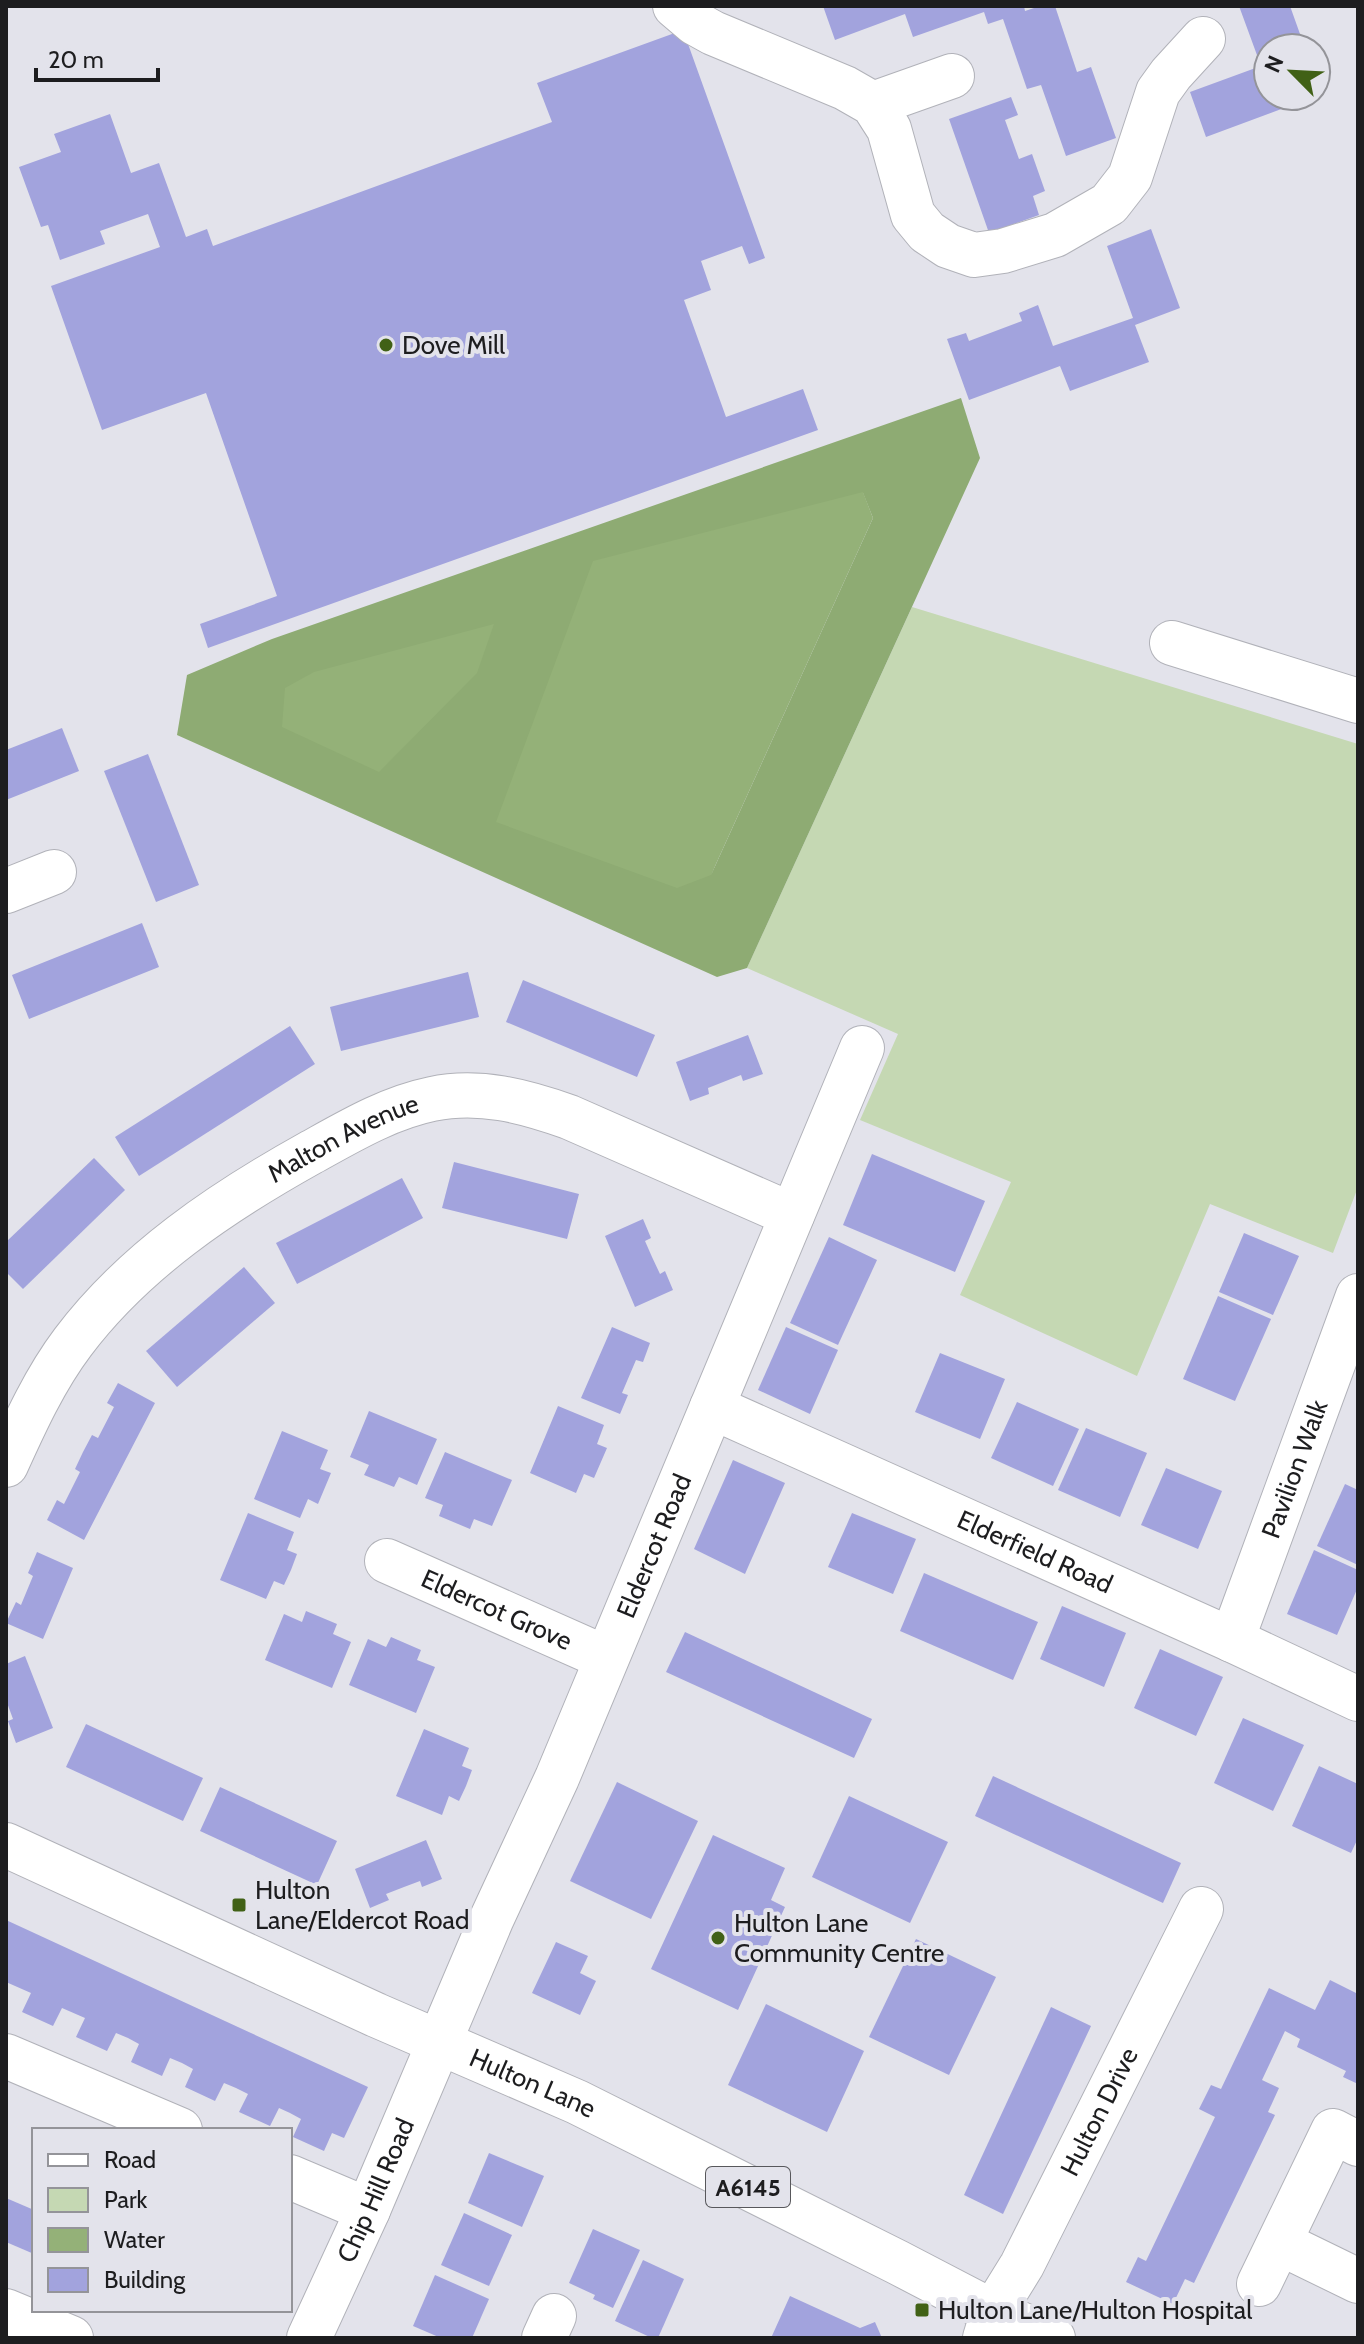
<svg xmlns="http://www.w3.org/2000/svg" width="1364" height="2344" font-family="Cabin,sans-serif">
<rect width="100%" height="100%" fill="#e3e3eb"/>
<polygon fill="#c5d8b3" points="912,607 1358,744 1358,1187 1333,1253 1210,1204 1137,1376 960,1295 1011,1182 860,1120 898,1034 747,968"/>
<path fill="#8eab73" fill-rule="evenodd" d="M961,398L980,458L747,968L717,977L177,735L187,675L272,639ZM863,493L873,518L711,875Z"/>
<g fill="#94b178">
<polygon points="863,492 873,518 711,875 677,888 496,822 593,561"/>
<polygon points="494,624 477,673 379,772 282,727 285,688 314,672"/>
</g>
<g fill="#a2a3dd">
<polygon points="823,6 1024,6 1025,11 1040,6 1055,6 1077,72 1091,67 1116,138 1066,156 1041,85 1027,89 1003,19 988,24 984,12 913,37 905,14 835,40"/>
<polygon points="1239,6 1290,6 1305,48 1268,48 1268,96 1280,96 1284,108 1206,137 1190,92 1261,66"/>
<polygon points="683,30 765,258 749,264 742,246 701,261 711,290 684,300 726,417 803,389 818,430 208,648 200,624 277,596 206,393 102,430 51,286 160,247 148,214 100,231 105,244 60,260 48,225 41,227 19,167 61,152 54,134 110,114 131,173 159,163 186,237 207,229 213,246 552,122 537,83"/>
<polygon points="1011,97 1018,115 1005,120 1019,159 1032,154 1045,191 1033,196 1039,215 989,233 949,119"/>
<polygon points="1151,229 1180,308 1135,325 1149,362 1070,391 1060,366 969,400 947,339 966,333 969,341 1022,321 1019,313 1038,305 1053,346 1133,318 1107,246"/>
<polygon points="62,728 79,771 6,800 6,750"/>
<polygon points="148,754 199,885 156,902 104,771"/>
<polygon points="142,923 159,967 29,1019 12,975"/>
<polygon points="468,972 479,1017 341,1051 330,1007"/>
<polygon points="523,980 655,1035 637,1077 506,1022"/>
<polygon points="290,1026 315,1064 139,1176 115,1137"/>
<polygon points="748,1035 763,1074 743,1081 741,1075 708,1088 709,1094 690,1101 676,1062"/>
<polygon points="872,1154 985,1201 955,1272 843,1225"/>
<polygon points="94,1158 125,1190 23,1289 6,1272 6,1242"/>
<polygon points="454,1162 579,1194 567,1239 442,1208"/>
<polygon points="402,1178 423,1218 297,1284 276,1243"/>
<polygon points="643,1219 651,1238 645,1241 652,1257 660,1274 665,1271 673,1290 635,1307 605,1236"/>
<polygon points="1244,1233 1299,1256 1273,1315 1219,1292"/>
<polygon points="829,1237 877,1260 838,1345 790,1323"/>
<polygon points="244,1267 275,1303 177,1387 146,1351"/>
<polygon points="1218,1296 1271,1319 1235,1401 1183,1379"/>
<polygon points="612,1327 650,1343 643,1362 636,1360 622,1393 628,1395 620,1414 581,1398"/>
<polygon points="786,1327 838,1350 810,1414 758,1390"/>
<polygon points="940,1353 1005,1379 980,1439 915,1412"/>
<polygon points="118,1383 155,1403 84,1540 47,1520 57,1500 64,1504 80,1472 75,1469 83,1452 92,1435 98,1438 114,1407 107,1403"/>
<polygon points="1017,1402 1079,1429 1053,1486 991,1458"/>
<polygon points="558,1406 604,1425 597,1444 607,1448 594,1478 584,1474 576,1493 530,1473"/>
<polygon points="369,1411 437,1439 417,1485 399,1477 394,1487 364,1475 369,1465 350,1457"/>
<polygon points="1086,1428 1147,1453 1120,1517 1058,1490"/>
<polygon points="282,1431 328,1450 320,1469 331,1473 318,1504 308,1499 300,1518 254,1499"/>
<polygon points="445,1452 512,1480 492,1526 474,1519 470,1529 439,1516 443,1505 425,1498"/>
<polygon points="733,1460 785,1483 745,1574 694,1549"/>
<polygon points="1166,1468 1222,1491 1198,1549 1141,1525"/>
<polygon points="1345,1484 1358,1490 1358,1565 1317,1546"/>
<polygon points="248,1513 294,1532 287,1550 297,1554 291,1570 284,1585 274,1581 266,1599 220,1580"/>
<polygon points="852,1513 916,1539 893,1594 828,1567"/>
<polygon points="1314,1550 1358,1570 1358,1587 1337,1635 1287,1614"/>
<polygon points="37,1552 73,1568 43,1639 6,1623 16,1602 21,1605 33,1576 28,1573"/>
<polygon points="924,1573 1038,1622 1013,1680 900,1631"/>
<polygon points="1062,1606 1126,1633 1104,1687 1040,1659"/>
<polygon points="306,1611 337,1624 333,1634 351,1642 332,1688 265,1660 284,1614 302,1622"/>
<polygon points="685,1632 872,1719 854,1758 666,1672"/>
<polygon points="391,1637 421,1650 417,1660 435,1667 416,1713 349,1685 368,1639 386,1647"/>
<polygon points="1160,1649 1223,1677 1196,1736 1134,1708"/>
<polygon points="25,1656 53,1728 16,1743 8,1721 13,1719 6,1700 6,1664"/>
<polygon points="1243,1718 1304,1745 1273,1811 1214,1783"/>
<polygon points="86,1724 203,1778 183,1821 66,1767"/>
<polygon points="424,1729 469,1748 462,1766 472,1770 466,1786 459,1801 449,1796 442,1815 396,1796"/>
<polygon points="1319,1766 1358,1784 1358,1838 1351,1853 1292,1826"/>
<polygon points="993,1776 1181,1863 1163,1903 975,1816"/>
<polygon points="617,1782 698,1821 651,1919 570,1881"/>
<polygon points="220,1787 337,1841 317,1885 200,1831"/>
<polygon points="849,1796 948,1842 910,1923 812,1877"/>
<polygon points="713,1835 785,1868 771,1900 785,1907 738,2010 651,1969"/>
<polygon points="426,1840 442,1879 422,1887 420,1881 404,1887 386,1894 389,1900 370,1908 355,1869"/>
<polygon points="6,1920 368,2087 344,2138 332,2133 324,2151 293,2137 301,2119 290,2113 279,2108 270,2126 239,2112 248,2094 236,2088 224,2083 215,2101 185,2087 193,2069 182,2063 170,2058 162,2076 131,2062 139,2044 128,2038 116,2033 107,2051 76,2037 85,2018 62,2008 53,2026 22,2012 31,1993 6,1982"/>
<polygon points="916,1939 996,1977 949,2075 869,2037"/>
<polygon points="556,1942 588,1956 580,1973 596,1981 580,2015 532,1993"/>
<polygon points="1330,1980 1358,1994 1358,2084 1343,2077 1346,2071 1297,2047 1300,2039 1285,2031 1262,2080 1279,2088 1268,2112 1275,2115 1194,2283 1185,2279 1173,2304 1126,2282 1138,2257 1146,2261 1215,2117 1199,2109 1211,2085 1221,2089 1269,1988 1315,2010"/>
<polygon points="766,2004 864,2051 827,2132 728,2085"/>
<polygon points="1051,2007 1091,2026 1003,2214 964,2195"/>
<polygon points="489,2153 544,2176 522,2227 468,2203"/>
<polygon points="6,2198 34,2210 34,2254 6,2242"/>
<polygon points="464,2213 512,2235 489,2286 441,2265"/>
<polygon points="593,2229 640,2250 613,2308 593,2299 595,2295 569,2283"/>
<polygon points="643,2260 684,2279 658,2338 652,2338 615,2321"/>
<polygon points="435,2275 489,2299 472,2338 441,2338 413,2326"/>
<polygon points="790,2296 860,2328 875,2322 882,2338 771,2338"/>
</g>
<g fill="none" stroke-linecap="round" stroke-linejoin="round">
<defs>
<g id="minor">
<polyline points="675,6 695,23 713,33 845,88 873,104 889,129 913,215 927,232 948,246 974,255 1003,251 1055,235 1109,204 1130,177 1158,92 1171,74 1203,39"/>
<polyline points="873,104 952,76"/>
<polyline points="1172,643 1358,701"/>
<polyline points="6,891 54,872"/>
<path id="s1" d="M712,1407L1232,1640L1358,1699"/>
<path id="s2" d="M6,1465C25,1423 45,1379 73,1342C134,1261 222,1202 310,1153C348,1132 388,1108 432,1099C479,1089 524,1101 569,1117L792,1215"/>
<path id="s3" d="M387,1561L606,1658"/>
<path id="s4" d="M1232,1640L1358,1296"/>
<polyline points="6,2056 180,2130"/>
<polyline points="290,2177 368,2210"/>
<polyline points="1280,2243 1358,2281"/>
<polyline points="1259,2284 1333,2131 1358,2144"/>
<polyline points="6,2311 71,2338"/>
<path id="s5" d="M309,2338L368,2210L492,1918L557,1778L862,1048"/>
<polyline points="544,2338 554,2316"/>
<path id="s6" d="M985,2338L993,2312L1022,2265L1201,1909"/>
</g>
<g id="major">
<path id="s7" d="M6,1845L376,2015L577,2102L897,2262L993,2312L1053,2338"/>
</g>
</defs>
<use href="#minor" stroke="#b1b2b9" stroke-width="46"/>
<use href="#major" stroke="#b1b2b9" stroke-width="46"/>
<use href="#minor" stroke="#fff" stroke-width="44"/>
<use href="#major" stroke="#fff" stroke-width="44"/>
</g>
<g fill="#416116" stroke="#e3e3eb" stroke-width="3">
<circle cx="386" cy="345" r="8"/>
<rect x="231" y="1897" width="16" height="16" rx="4"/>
<circle cx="718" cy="1938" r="8"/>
<rect x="914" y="2302" width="16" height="16" rx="4"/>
</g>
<g text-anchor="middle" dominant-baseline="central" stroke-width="8" stroke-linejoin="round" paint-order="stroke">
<rect fill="#e3e3eb" stroke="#58585c" stroke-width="2" x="706" y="2167" width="84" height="40" rx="6"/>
<g font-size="24" font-weight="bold" fill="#1d1d1f">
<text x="748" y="2187">A6145</text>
</g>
<g font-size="26" fill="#1d1d1f" stroke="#e3e3eb" text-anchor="start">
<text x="402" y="345">Dove Mill</text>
<text x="255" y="1890">Hulton<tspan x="255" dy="30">Lane/Eldercot Road</tspan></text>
<text x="734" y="1923">Hulton Lane<tspan x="734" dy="30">Community Centre</tspan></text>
<text x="938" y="2310">Hulton Lane/Hulton Hospital</text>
</g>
<g font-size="26" fill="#1d1d1f" stroke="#e3e3eb">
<text stroke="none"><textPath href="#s2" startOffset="482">Malton Avenue</textPath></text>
<text stroke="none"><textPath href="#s4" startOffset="182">Pavilion Walk</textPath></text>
<text stroke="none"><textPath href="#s5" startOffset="864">Eldercot Road</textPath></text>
<text stroke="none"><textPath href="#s1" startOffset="354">Elderfield Road</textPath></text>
<text stroke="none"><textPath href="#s3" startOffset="120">Eldercot Grove</textPath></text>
<text stroke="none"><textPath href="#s7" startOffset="578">Hulton Lane</textPath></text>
<text stroke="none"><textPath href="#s6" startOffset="254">Hulton Drive</textPath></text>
<text stroke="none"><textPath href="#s5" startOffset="162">Chip Hill Road</textPath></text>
</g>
</g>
<rect width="1364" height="2344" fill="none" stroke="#1d1d1f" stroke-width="16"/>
<rect x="32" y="2128" width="260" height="184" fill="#e3e3eb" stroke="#949499" stroke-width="2"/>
<rect x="48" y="2154" width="40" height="12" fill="#ffffff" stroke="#949499" stroke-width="2"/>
<text x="104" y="2168" font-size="24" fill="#1d1d1f">Road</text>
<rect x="48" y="2188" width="40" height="24" fill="#c5d8b3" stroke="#949499" stroke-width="2"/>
<text x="104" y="2208" font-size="24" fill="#1d1d1f">Park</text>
<rect x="48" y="2228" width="40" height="24" fill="#94b178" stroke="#949499" stroke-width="2"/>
<text x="104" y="2248" font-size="24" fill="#1d1d1f">Water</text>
<rect x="48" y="2268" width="40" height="24" fill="#a2a3dd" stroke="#949499" stroke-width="2"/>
<text x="104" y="2288" font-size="24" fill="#1d1d1f">Building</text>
<g transform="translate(1292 72) rotate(294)"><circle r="38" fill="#e3e3eb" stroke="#949499" stroke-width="2"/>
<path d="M0-6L14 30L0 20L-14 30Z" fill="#416116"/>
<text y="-12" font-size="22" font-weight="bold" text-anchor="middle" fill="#1d1d1f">N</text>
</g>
<path d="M36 68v12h122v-12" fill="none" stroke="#1d1d1f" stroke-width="4"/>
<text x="48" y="68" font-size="24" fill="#1d1d1f" stroke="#e3e3eb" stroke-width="6" paint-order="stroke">20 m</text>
</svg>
